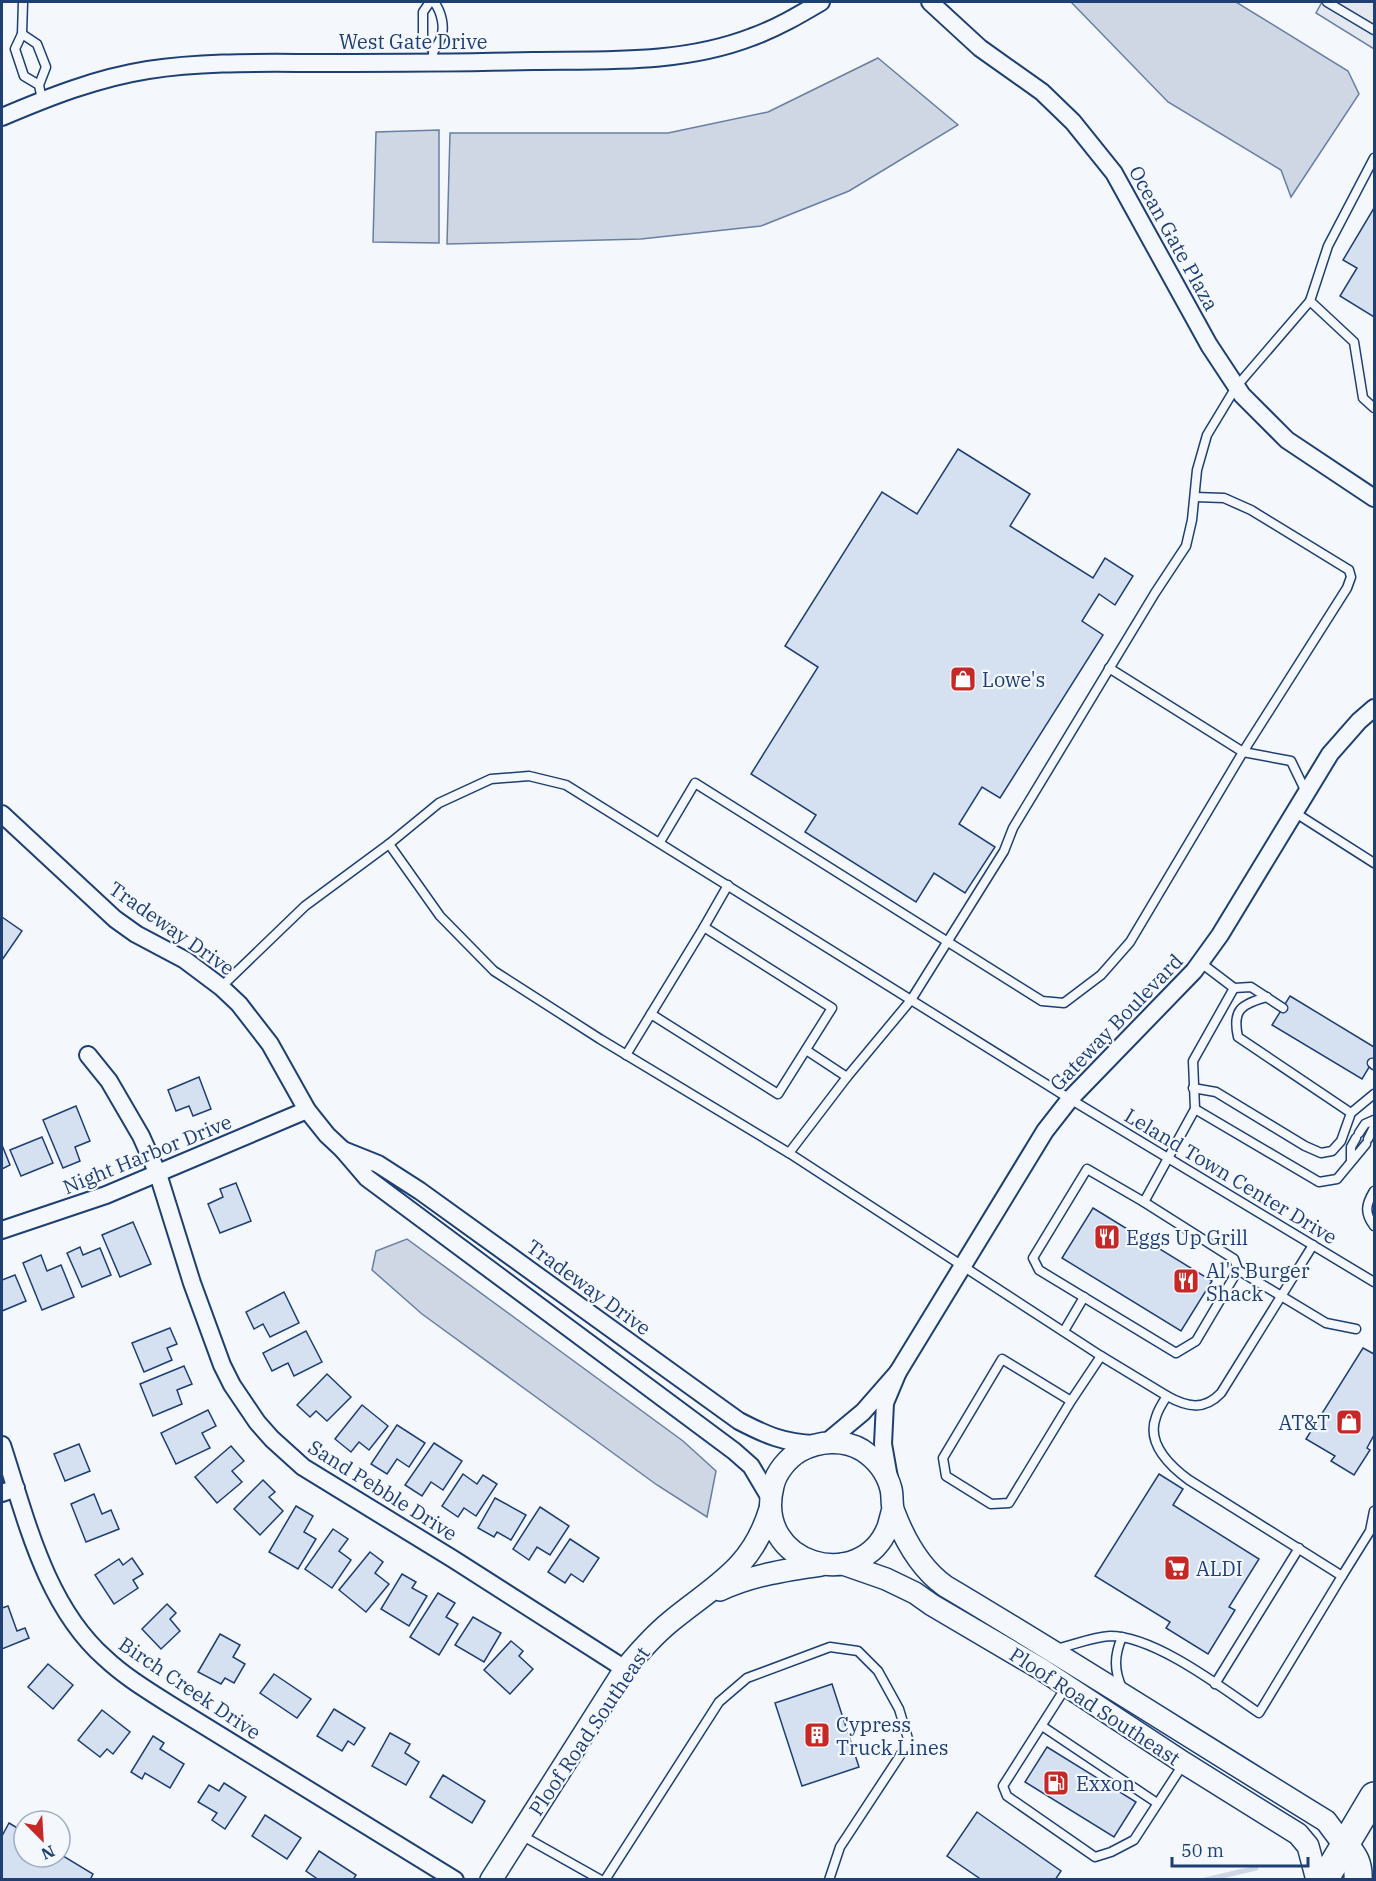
<svg xmlns="http://www.w3.org/2000/svg" width="1376" height="1881" font-family="'IBM Plex Serif',serif">
<rect width="100%" height="100%" fill="#f4f7fb"/>
<polygon fill="#e3e8f0" stroke="#687fa3" stroke-width="1.5" points="1322,2 1374,2 1374,49 1316,13"/>
<g fill="#cfd7e4" stroke="#687fa3" stroke-width="1.5">
<polygon points="1071,2 1236,2 1348,71 1359,94 1291,197 1281,170 1168,102"/>
<polygon points="878,58 958,125 849,191 761,226 641,239 447,244 450,133 668,133 768,112"/>
<polygon points="439,130 439,243 373,242 376,132"/>
<polygon points="407,1239 683,1441 716,1471 707,1517 657,1485 422,1314 372,1270 376,1251"/>
</g>
<g fill="none" stroke-linecap="round" stroke-linejoin="round">
<polyline stroke="#cfd7e4" stroke-width="5" points="1205,1880 1256,1868"/>
</g>
<g fill="#d5e0f0" stroke="#1d3f73" stroke-width="1.5">
<polygon points="1374,208 1374,317 1340,296 1357,268 1343,260"/>
<polygon points="958,449 1030,494 1010,526 1093,578 1105,558 1133,576 1115,605 1099,594 1082,621 1103,635 1000,798 982,787 959,824 995,847 965,893 934,873 916,902 805,832 816,815 751,774 818,667 785,646 882,492 917,514"/>
<polygon points="2,917 22,931 2,960"/>
<polygon points="1290,996 1374,1047 1374,1059 1362,1079 1272,1025"/>
<polygon points="199,1077 211,1109 193,1116 189,1106 176,1111 168,1090"/>
<polygon points="76,1106 90,1141 75,1147 80,1161 63,1168 43,1120"/>
<polygon points="42,1137 53,1163 21,1176 10,1150"/>
<polygon points="2,1145 10,1165 2,1169"/>
<polygon points="236,1183 251,1221 220,1233 208,1204 223,1197 220,1189"/>
<polygon points="1093,1208 1212,1281 1181,1331 1062,1258"/>
<polygon points="133,1222 151,1264 120,1277 102,1235"/>
<polygon points="80,1247 83,1255 100,1248 111,1275 82,1287 67,1253"/>
<polygon points="41,1255 47,1271 61,1265 74,1297 42,1310 23,1263"/>
<polygon points="15,1275 26,1301 2,1311 2,1280"/>
<polygon points="284,1292 299,1323 270,1337 263,1324 254,1329 246,1312"/>
<polygon points="170,1328 177,1344 167,1348 172,1360 144,1372 132,1343"/>
<polygon points="306,1331 322,1362 294,1376 288,1363 272,1371 263,1353"/>
<polygon points="1363,1348 1374,1354 1374,1435 1367,1448 1370,1450 1354,1475 1331,1461 1335,1456 1306,1439"/>
<polygon points="184,1366 192,1384 177,1390 182,1404 153,1416 140,1384"/>
<polygon points="327,1374 351,1397 327,1421 316,1411 310,1417 297,1405"/>
<polygon points="362,1405 388,1426 369,1450 359,1442 351,1452 335,1439"/>
<polygon points="208,1410 216,1426 202,1433 210,1448 176,1464 161,1433"/>
<polygon points="397,1425 425,1443 409,1467 397,1459 387,1474 371,1464"/>
<polygon points="434,1443 462,1461 443,1490 431,1482 422,1496 405,1485"/>
<polygon points="79,1444 90,1471 65,1481 54,1454"/>
<polygon points="231,1446 244,1461 232,1471 242,1482 217,1503 195,1477"/>
<polygon points="463,1474 477,1484 483,1475 497,1484 476,1516 464,1508 458,1517 442,1506"/>
<polygon points="1159,1474 1183,1489 1173,1505 1259,1559 1229,1607 1235,1610 1208,1654 1166,1628 1170,1622 1095,1576"/>
<polygon points="263,1480 275,1492 269,1497 283,1511 260,1535 234,1509"/>
<polygon points="94,1494 102,1514 111,1510 119,1529 86,1542 71,1504"/>
<polygon points="495,1498 526,1515 511,1540 497,1532 494,1537 478,1528"/>
<polygon points="296,1506 313,1516 304,1532 316,1539 298,1569 269,1552"/>
<polygon points="540,1507 569,1526 550,1555 537,1547 529,1560 513,1549"/>
<polygon points="333,1529 348,1539 339,1551 351,1560 332,1588 305,1569"/>
<polygon points="570,1539 599,1558 583,1582 571,1574 565,1583 548,1572"/>
<polygon points="370,1552 383,1562 375,1573 389,1584 366,1612 339,1590"/>
<polygon points="132,1558 143,1574 133,1580 138,1588 114,1604 95,1575 119,1559 123,1565"/>
<polygon points="402,1574 416,1582 412,1588 427,1596 409,1626 381,1609"/>
<polygon points="438,1593 455,1603 446,1617 458,1624 439,1655 410,1637"/>
<polygon points="167,1604 176,1613 170,1619 180,1631 161,1649 142,1629"/>
<polygon points="8,1606 17,1631 25,1628 29,1638 2,1649 2,1608"/>
<polygon points="473,1617 501,1633 484,1662 455,1645"/>
<polygon points="220,1634 240,1645 233,1657 245,1664 234,1683 225,1678 221,1684 198,1672"/>
<polygon points="511,1641 523,1651 519,1656 533,1669 510,1694 484,1670"/>
<polygon points="48,1664 73,1685 53,1709 28,1687"/>
<polygon points="274,1674 311,1699 297,1718 260,1693"/>
<polygon points="832,1684 859,1767 802,1786 775,1703"/>
<polygon points="334,1709 365,1728 354,1745 348,1741 342,1751 317,1736"/>
<polygon points="102,1710 130,1732 113,1754 107,1749 100,1757 78,1740"/>
<polygon points="390,1733 410,1744 405,1753 419,1762 406,1785 372,1766"/>
<polygon points="153,1736 164,1743 160,1749 184,1764 170,1788 145,1773 142,1779 131,1772"/>
<polygon points="1047,1747 1136,1802 1114,1837 1025,1782"/>
<polygon points="443,1775 485,1801 472,1823 430,1797"/>
<polygon points="224,1783 246,1797 225,1829 212,1820 217,1813 198,1802 209,1785 219,1791"/>
<polygon points="977,1812 1061,1871 1055,1880 982,1880 947,1856"/>
<polygon points="265,1815 301,1838 287,1859 252,1836"/>
<polygon points="9,1823 24,1832 24,1857 60,1857 60,1854 93,1874 90,1880 2,1880 2,1836"/>
<polygon points="319,1851 356,1875 353,1880 319,1880 306,1871"/>
</g>
<g fill="none" stroke-linecap="round" stroke-linejoin="round">
<defs>
<g id="service">
<polyline points="23,2 22,34 15,49 24,76 39,85"/>
<polyline points="430,2 423,12 423,40 433,50"/>
<polyline points="1327,2 1374,30"/>
<polyline points="22,34 37,44 46,67 39,85 42,100"/>
<path d="M432,63C433,48 434,52 440,40C446,28 441,11 434,2"/>
<polyline points="1374,158 1328,246 1310,301 1354,342 1363,398 1374,408"/>
<polyline points="1109,668 1243,752 1291,761 1306,792"/>
<polyline points="1294,812 1374,863"/>
<polyline points="660,842 695,783 1042,1001 1064,1003 1101,975 1130,942 1243,752 1347,588 1351,577 1349,570 1251,510 1224,498 1195,497"/>
<polyline points="389,844 440,916 494,971 600,1039 789,1153 847,1077 911,1000 1004,851 1013,828 1155,593 1186,546 1192,520 1197,470 1207,435 1236,387 1310,301"/>
<polyline points="1201,963 1234,988 1251,987 1283,1008"/>
<polyline points="221,987 305,906 389,844 439,803 491,779 529,776 566,785 1070,1099 1374,1282"/>
<polyline points="1234,988 1193,1061 1195,1109 1144,1202 1087,1169 1033,1258 1039,1270 1176,1353 1196,1341 1238,1270"/>
<path d="M1267,997C1241,1004 1232,1010 1238,1037L1351,1113"/>
<polyline points="651,1014 778,1094 832,1008 704,927 728,885"/>
<polyline points="806,1050 847,1077"/>
<polyline points="626,1055 704,927"/>
<polyline points="1372,1063 1374,1065"/>
<polyline points="1193,1088 1216,1092 1305,1146 1321,1153 1332,1151 1341,1141 1351,1113 1374,1094"/>
<polyline points="1195,1109 1319,1182 1337,1179 1366,1144"/>
<polyline points="1359,1133 1365,1124 1374,1120"/>
<polyline points="1368,1139 1374,1127"/>
<path d="M789,1153L1101,1356L1167,1396C1163,1402 1158,1410 1156,1417C1146,1443 1170,1466 1189,1480L1342,1576L1259,1713C1222,1688 1155,1636 1110,1636C1092,1637 1074,1645 1056,1649"/>
<polyline points="1351,1160 1351,1147 1356,1138"/>
<path d="M1374,1191C1366,1204 1364,1213 1374,1226"/>
<polyline points="1144,1202 1234,1259 1238,1270 1326,1323 1356,1329"/>
<polyline points="1064,1331 1084,1297"/>
<path d="M1167,1396C1187,1407 1204,1411 1221,1393L1313,1245"/>
<polyline points="1071,1401 1002,1359 943,1458 946,1476 991,1504 1009,1503 1071,1401 1101,1356"/>
<polyline points="1342,1576 1370,1531 1374,1511"/>
<path d="M1122,1637C1114,1656 1114,1670 1122,1688"/>
<polyline points="1215,1684 1299,1548"/>
<polyline points="1066,1687 1003,1786 1007,1796 1095,1857 1111,1852 1134,1840 1184,1763"/>
<polyline points="1042,1726 1157,1803"/>
<polyline points="521,1835 601,1880"/>
<polyline points="605,1880 719,1702 747,1678 830,1647 858,1651 878,1671 899,1709 909,1742 840,1847 829,1880"/>
</g>
<g id="minor">
<polyline points="930,2 980,48 1042,92 1073,122 1114,173 1209,345 1242,395 1287,440 1374,498"/>
<path d="M2,117C49,97 97,78 148,70C206,61 266,63 324,63C394,63 463,63 533,61C607,60 682,64 752,37C777,28 799,15 821,2"/>
<polyline points="2,814 115,919 136,934 185,960 221,987 239,1004 270,1044 307,1110 327,1135 343,1150"/>
<polyline points="88,1055 109,1081 141,1136 158,1174 192,1283 222,1365 232,1385 257,1422 272,1439 303,1467 453,1559 625,1669"/>
<polyline points="2,1230 106,1195 307,1110"/>
<polyline points="898,1372 1045,1131 1070,1099 1194,971 1220,935 1330,754 1359,721 1374,708"/>
<polyline points="827,1442 863,1412 898,1372 885,1403 883,1444 889,1478"/>
<path d="M2,1445C26,1518 45,1605 105,1658C124,1676 147,1690 169,1704L455,1880"/>
<polyline points="2,1493 16,1488"/>
<path d="M770,1498L751,1466L734,1451L367,1178L343,1150L378,1164L420,1191L739,1421C766,1435 784,1443 815,1444"/>
</g>
<g id="tertiary">
<path d="M893,1509C891,1515 890,1521 888,1527C862,1594 753,1566 773,1486C776,1472 788,1458 800,1451C819,1441 843,1439 862,1450C876,1459 887,1473 891,1489C893,1497 891,1505 894,1512C905,1541 920,1568 945,1586C1073,1662 1199,1743 1326,1821L1344,1845"/>
<polyline points="843,1564 886,1579 915,1593 932,1605 1041,1669 1184,1763 1298,1834 1308,1846 1317,1880"/>
<path d="M720,1590C752,1575 786,1570 821,1565"/>
<path d="M491,1880L625,1669C639,1652 653,1636 670,1622C715,1585 752,1569 770,1509"/>
</g>
<g id="trunk">
<path d="M1344,1845C1354,1856 1359,1864 1358,1880"/>
<polyline points="1324,1880 1374,1796"/>
</g>
</defs>
<use href="#service" stroke="#1d3f73" stroke-width="11"/>
<use href="#minor" stroke="#1d3f73" stroke-width="20"/>
<use href="#tertiary" stroke="#1d3f73" stroke-width="24"/>
<use href="#trunk" stroke="#1d3f73" stroke-width="30"/>
<use href="#service" stroke="#f4f7fb" stroke-width="8"/>
<use href="#minor" stroke="#f4f7fb" stroke-width="16"/>
<use href="#tertiary" stroke="#f4f7fb" stroke-width="21"/>
<use href="#trunk" stroke="#f4f7fb" stroke-width="27"/>
</g>
<defs>
<symbol id="shop-square" viewBox="-11 -11 22 22"><rect x="-9" y="-9" width="18" height="18" rx="4" fill="#c62828" stroke="#f4f7fb"/><path d="M-5-2.5h2.3a2.7 3.5 0 0 1 5.4 0H5L5.5 6h-11ZM-1.5-2.5h3a1.5 2.3 0 0 0-3 0Z" fill="#fff"/></symbol>
<symbol id="restaurant-square" viewBox="-11 -11 22 22"><rect x="-9" y="-9" width="18" height="18" rx="4" fill="#c62828" stroke="#f4f7fb"/><path d="M-5-6h1v4h1v-4h1v4h1v-4h1v5L-1.5 .5V6h-2V.5L-5-1ZM5-6V6H3V1.5H1.5Q1.5-4 5-6Z" fill="#fff"/></symbol>
<symbol id="supermarket-square" viewBox="-11 -11 22 22"><rect x="-9" y="-9" width="18" height="18" rx="4" fill="#c62828" stroke="#f4f7fb"/><path d="M-6-5.5h2.5l.6 2H6L4.5 2H-2.5L-4.4-4H-6ZM-1.5 3.2a1.3 1.3 0 1 0 .1 0ZM3 3.2a1.3 1.3 0 1 0 .1 0Z" fill="#fff"/></symbol>
<symbol id="building-square" viewBox="-11 -11 22 22"><rect x="-9" y="-9" width="18" height="18" rx="4" fill="#c62828" stroke="#f4f7fb"/><path d="M-4-6H4V6H1V3H-1V6H-4ZM-2.5-4.3h1.7v1.8h-1.7ZM.8-4.3h1.7v1.8H.8ZM-2.5-1h1.7V.8h-1.7ZM.8-1h1.7V.8H.8Z" fill="#fff"/></symbol>
<symbol id="fuel-square" viewBox="-11 -11 22 22"><rect x="-9" y="-9" width="18" height="18" rx="4" fill="#c62828" stroke="#f4f7fb"/><path d="M-5.5-6h7V0h2V4h1.3V-2.5L3-4.5l.8-.8L6-3V5H2.5V1h-1V6h-7ZM-4.2-4.7v3.2H.2V-4.7Z" fill="#fff"/></symbol>
</defs>
<g fill-rule="evenodd">
<use href="#shop-square" x="948" y="664" width="30" height="30"/>
<use href="#restaurant-square" x="1092" y="1222" width="30" height="30"/>
<use href="#restaurant-square" x="1171" y="1266" width="30" height="30"/>
<use href="#shop-square" x="1334" y="1407" width="30" height="30"/>
<use href="#supermarket-square" x="1162" y="1553" width="30" height="30"/>
<use href="#building-square" x="802" y="1720" width="30" height="30"/>
<use href="#fuel-square" x="1041" y="1768" width="30" height="30"/>
</g>
<g text-anchor="middle" dominant-baseline="central" stroke-width="4.5" stroke-linejoin="round" paint-order="stroke">
<g font-size="20" fill="#1d3f73" stroke="#f4f7fb">
<text x="413" y="41">West Gate Drive</text>
<text transform="translate(1174 238) rotate(61)">Ocean Gate Plaza</text>
<text transform="translate(172 928) rotate(35)">Tradeway Drive</text>
<text transform="translate(1116 1022) rotate(-46)">Gateway Boulevard</text>
<text transform="translate(147 1154) rotate(-22)">Night Harbor Drive</text>
<text transform="translate(1231 1176) rotate(31)">Leland Town Center Drive</text>
<text transform="translate(589 1287) rotate(36)">Tradeway Drive</text>
<text transform="translate(383 1490) rotate(32)">Sand Pebble Drive</text>
<text transform="translate(190 1688) rotate(34)">Birch Creek Drive</text>
<text transform="translate(1095 1706) rotate(33)">Ploof Road Southeast</text>
<text transform="translate(589 1731) rotate(-56)">Ploof Road Southeast</text>
</g>
<g font-size="20" fill="#1d3f73" stroke="#f4f7fb" text-anchor="start">
<text x="982" y="679">Lowe's</text>
<text x="1126" y="1237">Eggs Up Grill</text>
<text x="1206" y="1270">Al's Burger<tspan x="1206" dy="23">Shack</tspan></text>
<text x="1330" y="1422" text-anchor="end">AT&amp;T</text>
<text x="1196" y="1568">ALDI</text>
<text x="836" y="1724">Cypress<tspan x="836" dy="23">Truck Lines</tspan></text>
<text x="1076" y="1783">Exxon</text>
</g>
</g>
<rect width="1376" height="1881" fill="none" stroke="#1d3f73" stroke-width="6"/>
<g transform="translate(42 1839) rotate(156)"><circle r="28" fill="#f4f7fb" stroke="#9eadc5" stroke-width="1.5"/>
<path d="M0-4.5L10 22L0 15L-10 22Z" fill="#c62828"/>
<text y="-9" font-size="16" font-weight="bold" text-anchor="middle" fill="#1d3f73">N</text>
</g>
<path d="M1172 1857v9h136v-9" fill="none" stroke="#1d3f73" stroke-width="3"/>
<text x="1181" y="1857" font-size="18" fill="#1d3f73" stroke="#f4f7fb" stroke-width="4.5" paint-order="stroke">50 m</text>
</svg>
